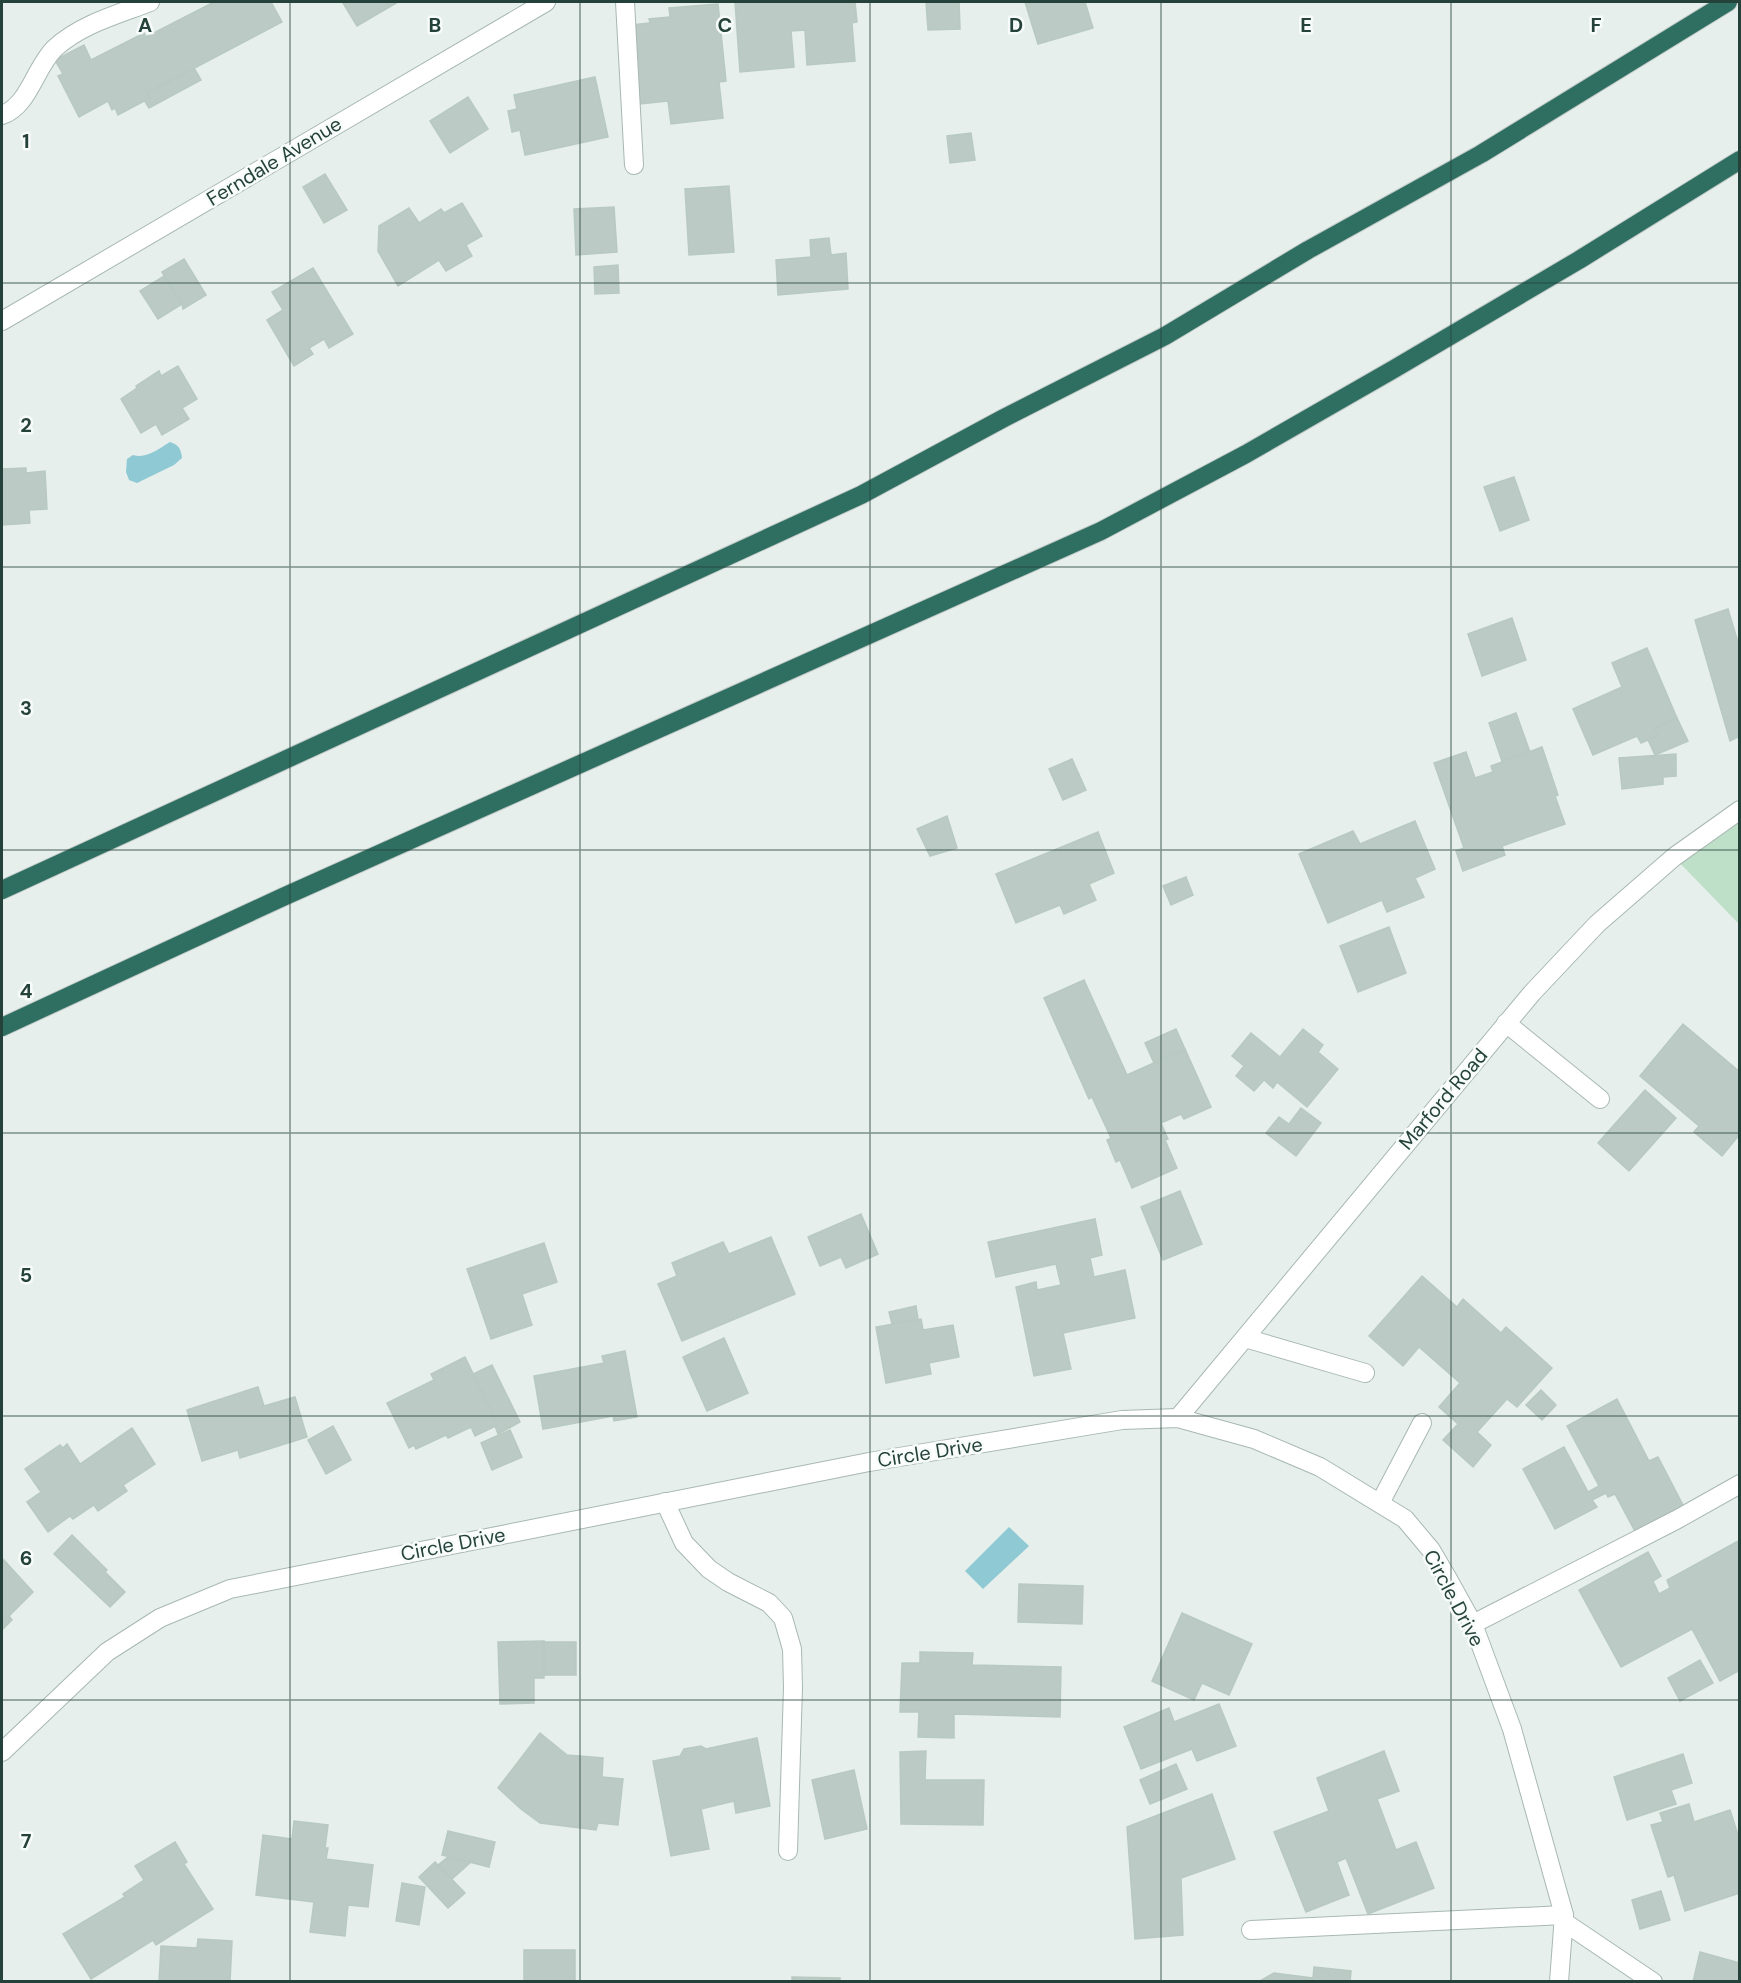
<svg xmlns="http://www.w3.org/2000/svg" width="1741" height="1983" font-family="'DM Sans',sans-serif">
<rect width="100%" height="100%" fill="#e6efeb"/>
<polygon fill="#bfe0c8" points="1739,810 1739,924 1674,857"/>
<g fill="#8ec9d4">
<path d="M170,442C179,445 181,449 182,458L174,465L137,483L129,480L126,472L127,459L133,455C147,459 158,449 170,442Z"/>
<polygon points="1009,1527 1029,1546 983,1589 965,1571"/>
</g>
<g fill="#bbcac4" stroke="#b8c9c2" stroke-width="1.5">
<polygon points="214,2 271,2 282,22 147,93 150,98 118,115 115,108 112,110 108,101 79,117 58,76 63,74 55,60 84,45 91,60 144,33 146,37"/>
<polygon points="345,2 398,2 357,26 343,3"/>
<polygon points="735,2 855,2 857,22 852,23 855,61 807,65 805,30 791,31 794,67 740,72"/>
<polygon points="926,2 959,2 960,29 928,30"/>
<polygon points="1025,2 1085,2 1093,28 1038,44"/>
<polygon points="718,4 726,81 719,82 723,118 671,124 668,101 640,104 632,25 650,23 649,19 670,17 669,8"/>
<polygon points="194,68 201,80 149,108 144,100 150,98 147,93"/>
<polygon points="595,77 608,137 525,155 520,130 512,132 508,111 517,109 514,95"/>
<polygon points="468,97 488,129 450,153 430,121"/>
<polygon points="971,133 975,160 950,163 947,136"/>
<polygon points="325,174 347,210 324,223 303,187"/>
<polygon points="729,186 734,252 689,255 685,189"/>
<polygon points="462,203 482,236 466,245 472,256 446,271 439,260 398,286 378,251 379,226 409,208 419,223 441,209 444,213"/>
<polygon points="614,207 617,252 576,255 574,209"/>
<polygon points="829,238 831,255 846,253 848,289 778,295 776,260 811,257 810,240"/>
<polygon points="184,259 206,295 183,309 182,304 162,272"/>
<polygon points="618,265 619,293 595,294 594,267"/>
<polygon points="313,268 353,334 329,348 324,339 309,348 313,354 294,366 267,320 283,310 272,292"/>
<polygon points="164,276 182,304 158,319 140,291"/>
<polygon points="178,366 197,399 182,408 189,419 162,435 156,424 141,433 121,399 137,388 136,386 159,371 161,376"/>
<polygon points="2,462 2,469 26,468 26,473 45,471 47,509 29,510 30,523 2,525"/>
<polygon points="1514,477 1529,520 1500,531 1484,487"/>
<polygon points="1728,609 1740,649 1740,736 1730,741 1695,620"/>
<polygon points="1512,618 1526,660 1482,676 1468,634"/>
<polygon points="1647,648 1677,718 1654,728 1658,736 1641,743 1637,736 1593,755 1573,709 1622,687 1612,663"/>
<polygon points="1516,713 1530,752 1502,761 1489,723"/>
<polygon points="1677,718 1688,741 1655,755 1648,740 1658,736 1654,728"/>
<polygon points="1542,747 1558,795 1555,796 1565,824 1502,846 1505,855 1463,871 1456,851 1464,848 1434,763 1466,752 1475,778 1493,772 1491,766"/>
<polygon points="1676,754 1676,776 1663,777 1663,784 1622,789 1619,758"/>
<polygon points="1072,759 1086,790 1063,800 1049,769"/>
<polygon points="947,816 957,848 930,856 917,829"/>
<polygon points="1415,821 1435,869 1415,878 1424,897 1387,912 1382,900 1328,923 1299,854 1353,831 1360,844"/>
<polygon points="1098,832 1114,873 1089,884 1096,900 1064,914 1060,905 1016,923 996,874"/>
<polygon points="1186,877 1193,895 1171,905 1163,886"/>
<polygon points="1389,927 1406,973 1358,992 1340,946"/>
<polygon points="1084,980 1127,1075 1185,1049 1211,1107 1184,1119 1181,1114 1161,1123 1168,1139 1165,1140 1177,1168 1132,1188 1120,1160 1116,1162 1107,1140 1111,1138 1092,1097 1089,1099 1044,998"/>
<polygon points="1683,1024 1740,1072 1740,1134 1722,1156 1694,1132 1699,1126 1640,1076"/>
<polygon points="1176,1029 1185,1049 1154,1063 1145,1043"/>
<polygon points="1303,1029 1323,1045 1318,1052 1338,1069 1307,1107 1277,1082 1273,1088 1264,1080 1254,1091 1236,1076 1244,1066 1232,1056 1251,1033 1280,1057"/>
<polygon points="1645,1090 1676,1118 1629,1171 1598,1143"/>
<polygon points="1301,1108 1321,1123 1296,1156 1266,1133 1279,1117 1289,1124"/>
<polygon points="1180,1191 1202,1244 1163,1260 1141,1207"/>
<polygon points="861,1214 878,1254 846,1268 841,1257 820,1266 808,1237"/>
<polygon points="1095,1219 1102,1255 1090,1258 1094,1277 1125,1270 1135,1318 1063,1333 1071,1369 1034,1376 1016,1287 1036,1282 1037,1290 1061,1285 1056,1264 996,1277 988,1242"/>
<polygon points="771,1237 795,1294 682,1341 658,1284 677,1276 672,1263 723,1242 729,1254"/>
<polygon points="544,1243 557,1282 522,1294 532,1325 491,1339 467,1269"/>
<polygon points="1422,1276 1457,1307 1463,1299 1501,1333 1506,1327 1552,1368 1517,1407 1507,1399 1477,1432 1491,1445 1473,1467 1443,1440 1458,1424 1439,1407 1460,1383 1419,1347 1403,1366 1369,1336"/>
<polygon points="916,1306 918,1319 892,1324 889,1312"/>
<polygon points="921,1319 923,1330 953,1325 959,1357 929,1363 931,1374 886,1383 876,1327"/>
<polygon points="724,1338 748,1393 707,1411 683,1357"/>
<polygon points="625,1351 637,1417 614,1421 613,1416 543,1429 534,1376 604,1363 602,1356"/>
<polygon points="465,1357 498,1425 475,1436 471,1427 448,1438 446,1435 416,1449 414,1445 409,1448 387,1403 434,1380 431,1374"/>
<polygon points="492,1365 520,1422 498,1434 495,1426 498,1425 473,1374"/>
<polygon points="258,1387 264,1406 295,1397 307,1437 240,1458 238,1450 202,1461 187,1410"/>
<polygon points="1541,1390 1556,1405 1542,1420 1526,1405"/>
<polygon points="1617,1399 1649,1461 1658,1457 1685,1509 1637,1535 1615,1494 1608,1497 1606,1493 1592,1500 1597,1507 1555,1529 1523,1469 1564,1447 1588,1492 1599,1486 1567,1426"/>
<polygon points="333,1426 351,1460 326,1474 308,1440"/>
<polygon points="132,1428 155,1464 123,1485 127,1491 98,1511 94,1505 73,1519 70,1516 48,1532 27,1502 41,1492 25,1469 60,1445 63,1448 67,1444 80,1464"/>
<polygon points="510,1430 522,1457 492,1470 481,1443"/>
<polygon points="72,1535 107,1570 105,1572 125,1592 110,1607 54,1554"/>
<polygon points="1740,1540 1740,1670 1720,1681 1692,1629 1621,1667 1579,1590 1648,1552 1661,1576 1653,1581 1659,1594 1670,1588 1667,1580"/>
<polygon points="2,1558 33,1592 9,1616 12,1620 2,1630"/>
<polygon points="1019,1584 1083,1586 1082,1624 1018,1622"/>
<polygon points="1182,1613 1252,1644 1229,1695 1202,1683 1194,1700 1152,1681"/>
<polygon points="544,1641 544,1678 534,1678 534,1703 500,1704 498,1642"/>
<rect x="544" y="1642" width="32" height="33"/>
<polygon points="920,1652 973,1653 972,1665 1061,1667 1060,1717 954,1714 954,1738 918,1737 919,1712 900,1712 902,1663 920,1663"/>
<polygon points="1700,1660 1713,1683 1680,1701 1668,1678"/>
<polygon points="1219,1704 1236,1746 1197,1761 1192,1749 1141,1769 1124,1727 1169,1708 1174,1722"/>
<polygon points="540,1733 567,1755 603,1758 602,1777 623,1779 618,1825 598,1823 596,1830 540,1823 521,1809 498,1788"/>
<polygon points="757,1738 770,1806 736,1813 734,1801 701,1809 709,1849 671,1856 653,1761 680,1756 684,1749 701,1746 706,1749"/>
<polygon points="926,1751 925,1780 984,1780 983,1825 901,1824 900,1752"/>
<polygon points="1384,1751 1399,1791 1377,1799 1396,1850 1416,1842 1434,1888 1368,1914 1346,1858 1337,1862 1349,1895 1306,1912 1274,1832 1329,1811 1317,1778"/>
<polygon points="1683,1754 1692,1783 1671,1790 1676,1804 1627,1820 1614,1777"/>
<polygon points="1176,1764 1187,1789 1150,1804 1140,1780"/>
<polygon points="854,1770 867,1829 825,1839 812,1780"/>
<polygon points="1212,1794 1235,1859 1181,1878 1183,1935 1135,1939 1127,1827"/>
<polygon points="1689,1804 1694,1822 1730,1810 1740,1841 1740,1893 1685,1911 1674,1875 1668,1877 1651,1825 1663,1822 1660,1813"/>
<polygon points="294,1821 328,1825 325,1848 328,1848 326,1859 373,1865 368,1907 348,1905 345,1936 310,1932 314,1902 256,1895 263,1835 292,1839"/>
<polygon points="448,1831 495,1842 489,1867 442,1855"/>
<polygon points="175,1842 187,1862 184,1864 213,1909 156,1945 153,1940 91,1979 63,1934 125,1897 123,1894 144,1880 135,1866"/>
<polygon points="448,1857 471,1862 452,1879 438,1865"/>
<polygon points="435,1862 465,1893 448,1908 419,1877"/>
<polygon points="402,1883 425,1887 419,1925 396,1921"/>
<polygon points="1661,1891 1670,1920 1640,1929 1632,1900"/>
<polygon points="198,1939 232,1941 230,1982 159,1982 161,1946 197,1948"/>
<rect x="524" y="1950" width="51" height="32"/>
<polygon points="1700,1952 1740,1963 1740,1982 1693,1982"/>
<polygon points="1314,1967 1351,1971 1350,1982 1258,1982 1274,1973 1313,1978"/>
<polygon points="792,1977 840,1978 840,1982 792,1982"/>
</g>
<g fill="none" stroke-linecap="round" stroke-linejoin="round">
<defs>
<g id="service">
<polyline points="1506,1023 1600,1099"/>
<polyline points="1245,1338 1365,1373"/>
<polyline points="665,1502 684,1543 709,1569 728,1582 769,1603 783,1618 792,1649 793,1687 788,1851"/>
<polyline points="1380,1503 1422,1423"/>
<polyline points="1564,1922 1653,1982"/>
</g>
<g id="minor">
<polyline points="625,2 634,165"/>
<path d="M2,115C29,106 35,67 55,48C81,24 119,14 150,2"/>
<polyline points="2,321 546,2"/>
<polyline points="1178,1418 1532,993 1597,924 1674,857 1740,810"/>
<polyline points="1473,1624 1676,1520 1740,1484"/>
<polyline points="2,1752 107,1652 160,1618 230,1589 869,1462 1122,1420 1178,1418 1254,1439 1320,1467 1405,1519 1431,1550 1448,1579 1473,1624 1512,1729 1564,1915 1559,1982"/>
<polyline points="1251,1930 1564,1915"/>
</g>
<g id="motorway">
<polyline points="2,890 861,495 1004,418 1165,336 1308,250 1481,154 1728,2"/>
<polyline points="2,1027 283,897 1101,531 1246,454 1394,369 1579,260 1740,160"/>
</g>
</defs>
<use href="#service" stroke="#a8b8b2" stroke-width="20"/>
<use href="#minor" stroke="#a8b8b2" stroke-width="20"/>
<use href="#motorway" stroke="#c2cac8" stroke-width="20"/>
<use href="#service" stroke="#fff" stroke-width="18"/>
<use href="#minor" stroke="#fff" stroke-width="18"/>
<use href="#motorway" stroke="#2f6f62" stroke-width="18"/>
</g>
<path fill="none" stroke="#24423a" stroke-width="1.5" stroke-opacity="0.55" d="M290,2V1982M580,2V1982M870,2V1982M1161,2V1982M1451,2V1982M2,283H1740M2,567H1740M2,850H1740M2,1133H1740M2,1416H1740M2,1700H1740"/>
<g text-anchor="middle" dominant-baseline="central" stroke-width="5" stroke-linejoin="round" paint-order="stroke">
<g font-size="20" fill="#24423a" stroke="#f7fbf9">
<text transform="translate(274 161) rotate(-31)">Ferndale Avenue</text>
<text transform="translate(1443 1099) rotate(-50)">Marford Road</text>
<text transform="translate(930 1452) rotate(-9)">Circle Drive</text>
<text transform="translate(453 1544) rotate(-11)">Circle Drive</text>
<text transform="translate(1454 1598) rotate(62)">Circle Drive</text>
</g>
</g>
<g font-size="20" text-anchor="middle" font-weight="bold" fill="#24423a" stroke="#f7fbf9" stroke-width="5" stroke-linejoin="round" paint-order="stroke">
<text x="145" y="32">A</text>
<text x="435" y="32">B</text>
<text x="725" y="32">C</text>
<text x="1016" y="32">D</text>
<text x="1306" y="32">E</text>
<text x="1596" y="32">F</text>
<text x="26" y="148">1</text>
<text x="26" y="432">2</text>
<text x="26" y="715">3</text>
<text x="26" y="998">4</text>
<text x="26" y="1282">5</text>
<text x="26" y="1565">6</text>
<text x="26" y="1848">7</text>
</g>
<rect width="1741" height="1983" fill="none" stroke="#24423a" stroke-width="6"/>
</svg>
